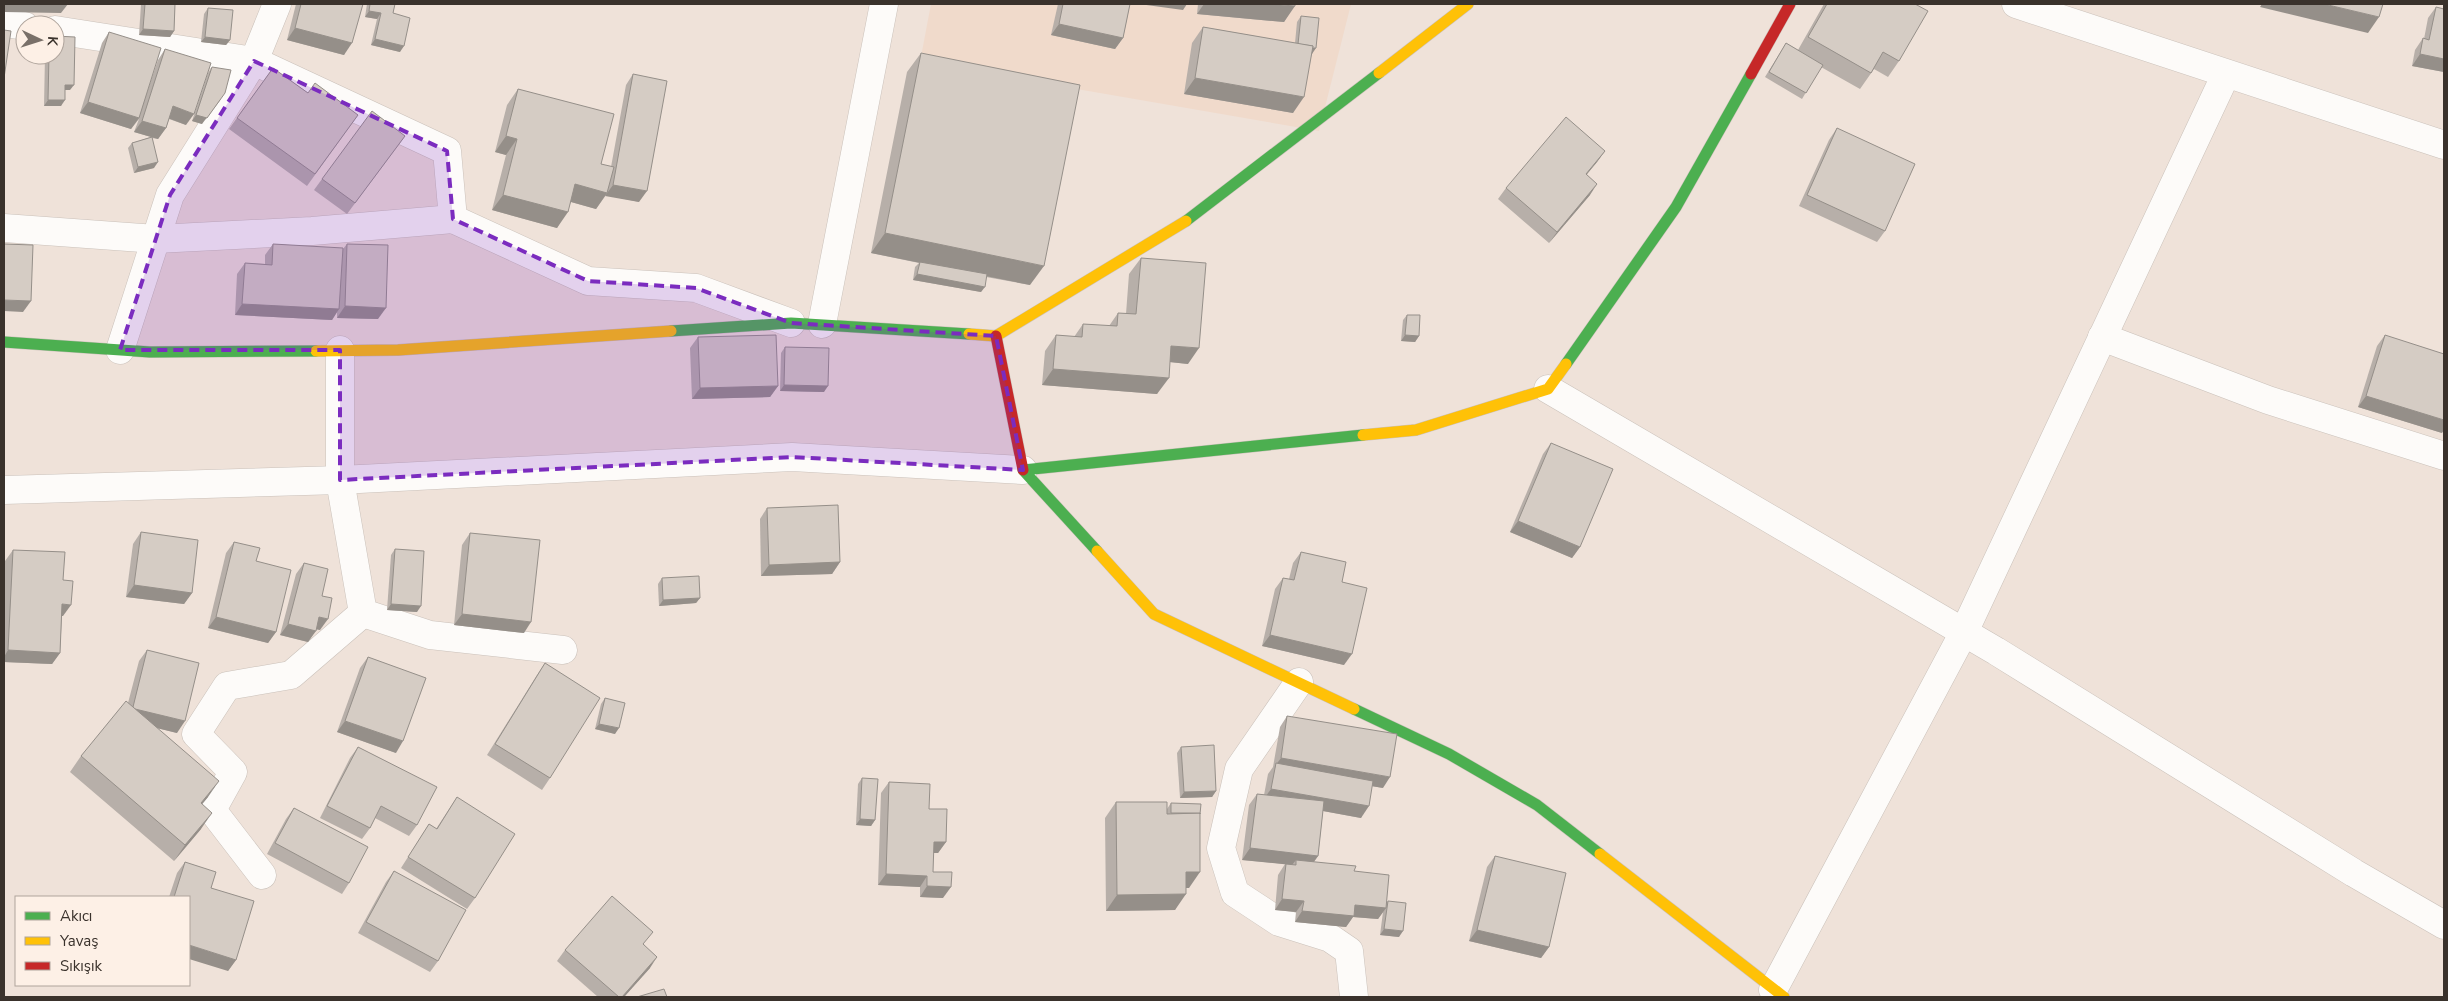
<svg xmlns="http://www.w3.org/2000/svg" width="2448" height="1001" font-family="'Nunito Sans',sans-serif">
<rect width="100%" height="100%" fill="#efe2d9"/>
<polygon fill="#f0dacb" points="931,4 1351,4 1319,131 920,62"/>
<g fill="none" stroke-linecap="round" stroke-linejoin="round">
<defs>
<g id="street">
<polyline points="2016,4 2444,145"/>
<polyline points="4,23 25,26"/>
<polyline points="55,30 254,61 447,151 453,219 588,281 696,288 791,323"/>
<polyline points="4,228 156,239 312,231 453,219"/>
<polyline points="822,324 884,4"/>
<polyline points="2102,337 2268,400 2444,456"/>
<polyline points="120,350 170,195 254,61 277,4"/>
<polyline points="340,350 340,480 363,613 430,635 563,650"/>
<polyline points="1548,389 1996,651 2354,873 2444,925"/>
<polyline points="4,490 340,480 792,457 1023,470"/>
<polyline points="1299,682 1239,769 1221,848 1235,893 1279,922 1330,938 1349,951 1354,997"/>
<polyline points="262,875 212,810 233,772 196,734 227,686 291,675 363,613"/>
<polyline points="1773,990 1964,632 2226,74"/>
</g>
<g id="fast">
<polyline points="1186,221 1379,73"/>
<polyline points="671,331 791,323 969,334"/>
<polyline points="4,342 150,352 316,351"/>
<polyline points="1566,364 1676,207 1751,74"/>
<polyline points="1097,551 1023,470 1363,435"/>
<polyline points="1354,709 1449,754 1537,805 1600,854"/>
</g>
<g id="slow">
<polyline points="1379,73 1468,4"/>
<polyline points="969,334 996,336 1186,221"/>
<polyline points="316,351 398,350 671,331"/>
<polyline points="1363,435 1416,430 1548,389 1566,364"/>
<polyline points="1097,551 1154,614 1354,709"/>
<polyline points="1600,854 1784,997"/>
</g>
<g id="jam">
<polyline points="1751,74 1790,4"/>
<polyline points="996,336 1023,470"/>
</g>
</defs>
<use href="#street" stroke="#cac1ba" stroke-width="29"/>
<use href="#fast" stroke="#cac1ba" stroke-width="12"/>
<use href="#slow" stroke="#cac1ba" stroke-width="12"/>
<use href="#jam" stroke="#cac1ba" stroke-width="12"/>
<use href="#street" stroke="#fdfbf9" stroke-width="28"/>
<use href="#fast" stroke="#4caf50" stroke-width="11"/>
<use href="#slow" stroke="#ffc107" stroke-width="11"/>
<use href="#jam" stroke="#c62828" stroke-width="11"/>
</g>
<g fill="#b7afa9">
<polygon points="141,4 175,4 174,31 170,37 139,35"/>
<polygon points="296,4 363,4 344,55 287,40"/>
<polygon points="367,4 395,4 393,13 400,52 371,45 377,19 365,17"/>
<polygon points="1058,4 1130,4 1123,38 1115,49 1051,35"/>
<polygon points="1198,4 1295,4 1284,22 1197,14"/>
<polygon points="1824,4 1915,4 1899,61 1888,77 1874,69 1860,89 1821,67 1802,99 1765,77 1786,43 1798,50"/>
<polygon points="2436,7 2444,72 2412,66 2415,50 2423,38 2424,39 2428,18"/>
<polygon points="208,8 230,40 226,45 201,42 204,14"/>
<polygon points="1301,16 1312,54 1293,113 1184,94 1192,43 1203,27 1295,43 1297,22"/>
<polygon points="109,32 146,95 158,60 165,49 186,125 169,119 166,128 158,139 152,138 154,168 134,173 128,148 132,143 151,137 134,132 139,119 131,129 80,113 102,43"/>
<polygon points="921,53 1030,285 986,277 981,292 913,280 915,267 919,263 871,253 907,72"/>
<polygon points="45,55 55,55 70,90 65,90 61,106 44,106"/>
<polygon points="212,67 202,124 192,121 208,73"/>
<polygon points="273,68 308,93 358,115 307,186 229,129"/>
<polygon points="633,74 639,202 606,195 596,209 571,202 557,228 492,210 506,155 495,152 507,105 518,89 601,164 611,167 626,85"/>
<polygon points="1837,128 1885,231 1877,242 1799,206 1829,140"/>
<polygon points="405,136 347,214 314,190 322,179"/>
<polygon points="1605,151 1597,162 1587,174 1590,195 1549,243 1498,199 1506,188"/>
<polygon points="273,244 343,249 347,244 378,319 337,318 337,312 332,320 235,315 237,274 245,263 265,264 265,255"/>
<polygon points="1141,258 1188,364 1170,362 1157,394 1042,385 1045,351 1056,335 1074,337 1083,324 1109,326 1118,313 1126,314 1129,274"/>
<polygon points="1407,315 1419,336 1415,342 1401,341 1403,320"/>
<polygon points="2385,335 2442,433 2358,407 2377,346"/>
<polygon points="698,337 778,386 770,397 692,399 690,348"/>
<polygon points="785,347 824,392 780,391 781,353"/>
<polygon points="1551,443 1580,547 1572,558 1510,532 1543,454"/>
<polygon points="767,508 840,562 832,574 761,576 760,519"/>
<polygon points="141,532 192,593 184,604 126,597 133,544"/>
<polygon points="470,533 524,633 454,625 462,545"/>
<polygon points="234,542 256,561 276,632 268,643 208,628 226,553"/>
<polygon points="395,549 417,612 387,610 391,555"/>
<polygon points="13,550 63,580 63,616 62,616 60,653 52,664 4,662 4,589 5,561"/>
<polygon points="1301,552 1342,582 1344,665 1262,646 1275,589 1283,578 1289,579 1293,563"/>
<polygon points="304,563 322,596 320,630 316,629 308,642 280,635 296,574"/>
<polygon points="662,578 700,598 696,603 659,606 658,584"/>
<polygon points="147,650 177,733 157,728 208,797 202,804 201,829 174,861 70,772 81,756 128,703 139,661"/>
<polygon points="368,657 396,753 337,732 360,668"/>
<polygon points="545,663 550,778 542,790 487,755 537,675"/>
<polygon points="605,698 615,734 595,729 601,704"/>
<polygon points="1287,716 1383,788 1372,786 1361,818 1323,811 1318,856 1314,862 1354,871 1386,903 1388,901 1399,937 1380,935 1383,912 1378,919 1353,917 1346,927 1295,922 1296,912 1275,910 1278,875 1285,864 1242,860 1249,805 1257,794 1264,795 1268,774 1273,767 1280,727"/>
<polygon points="358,747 417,825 409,836 375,818 370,828 362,839 320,818 350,758"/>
<polygon points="1181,747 1216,791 1212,797 1180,798 1177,753"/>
<polygon points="862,778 875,820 871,826 856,825 858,784"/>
<polygon points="889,782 929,809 946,842 938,853 933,853 933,872 943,898 920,897 920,887 878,885 881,793"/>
<polygon points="457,797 475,898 467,909 401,868 429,824 436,829"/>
<polygon points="1116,802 1167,809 1171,803 1200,815 1189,888 1186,888 1175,910 1106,911 1105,818"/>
<polygon points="294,808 349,883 342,894 267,854 286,819"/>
<polygon points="1495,856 1549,947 1541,958 1469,941 1487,867"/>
<polygon points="185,862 211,888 236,960 228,971 189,897 169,897 177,873"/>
<polygon points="394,871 438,961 430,972 358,933 386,882"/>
<polygon points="644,944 650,968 624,997 598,997 557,961 565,950"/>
</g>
<g fill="#958f89">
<polygon points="4,4 68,4 61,13 4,12"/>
<polygon points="1139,4 1187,4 1183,10"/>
<polygon points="1204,4 1268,4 1295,6 1284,22 1197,14"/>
<polygon points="2262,4 2324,4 2379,17 2368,33 2260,7"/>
<polygon points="369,11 381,13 377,19 365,17"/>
<polygon points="1059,24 1123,38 1115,49 1051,35"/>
<polygon points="295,28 352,43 344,55 287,40"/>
<polygon points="143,29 174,31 170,37 139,35"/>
<polygon points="205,37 230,40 226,45 201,42"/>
<polygon points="375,39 404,46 400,52 371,45"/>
<polygon points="1298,47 1316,48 1312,54 1294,52"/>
<polygon points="2420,54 2444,59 2444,72 2412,66"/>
<polygon points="1195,78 1304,97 1293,113 1184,94"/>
<polygon points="65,85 74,85 70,90 61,90"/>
<polygon points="221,99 202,124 192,121 196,115"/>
<polygon points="48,100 65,100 61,106 44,106"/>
<polygon points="88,102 139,118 131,129 80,113"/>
<polygon points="173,106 194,114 186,125 165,117"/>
<polygon points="142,121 166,128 158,139 134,132"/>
<polygon points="506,136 517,139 506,155 495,152"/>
<polygon points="1605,151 1597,162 1578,185 1586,174"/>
<polygon points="158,162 154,168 134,173 138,167"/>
<polygon points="575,184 607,193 596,209 564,200"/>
<polygon points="1597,184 1590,195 1549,243 1557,232"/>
<polygon points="613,185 647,191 639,202 605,196"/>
<polygon points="503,195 568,212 557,228 492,210"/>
<polygon points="885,233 1044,266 1030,285 871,253"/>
<polygon points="917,274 985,287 981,292 913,280"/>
<polygon points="4,300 31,301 23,312 4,311"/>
<polygon points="242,304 339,309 332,320 235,315"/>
<polygon points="345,306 386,308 378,319 337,318"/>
<polygon points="1405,335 1419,336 1415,342 1401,341"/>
<polygon points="1171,346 1199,348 1188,364 1160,361"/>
<polygon points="1053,369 1169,378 1157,394 1042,385"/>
<polygon points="784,385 828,386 824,392 780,391"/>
<polygon points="778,386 770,397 692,399 700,388"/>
<polygon points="2366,396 2444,420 2444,430 2442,433 2358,407"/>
<polygon points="1518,521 1580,547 1572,558 1510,532"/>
<polygon points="840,562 832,574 761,576 769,565"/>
<polygon points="134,585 192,593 184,604 126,597"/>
<polygon points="700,598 696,603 659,606 663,600"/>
<polygon points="62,604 71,605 63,616 54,616"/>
<polygon points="391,604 421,606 417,612 387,610"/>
<polygon points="462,614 531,622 524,633 454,625"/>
<polygon points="216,617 276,632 268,643 208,628"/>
<polygon points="319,617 328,619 320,630 311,628"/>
<polygon points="288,624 316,631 308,642 280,635"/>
<polygon points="1270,635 1352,654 1344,665 1262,646"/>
<polygon points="8,650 60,653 52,664 4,662 4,657"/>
<polygon points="132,708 185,721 177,733 124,720"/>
<polygon points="345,721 403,741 396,753 337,732"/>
<polygon points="599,724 619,728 615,734 595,729"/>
<polygon points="1281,758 1390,777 1383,788 1275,770 1275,766"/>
<polygon points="219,781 208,797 190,819 201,803"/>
<polygon points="1271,789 1369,806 1361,818 1263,800"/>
<polygon points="1216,791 1212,797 1180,798 1184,792"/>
<polygon points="212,813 201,829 174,861 185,845"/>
<polygon points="860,819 875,820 871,826 856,825"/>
<polygon points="934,842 946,842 938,853 926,853"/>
<polygon points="1250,848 1318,856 1310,867 1296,865 1296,860 1292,865 1242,860"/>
<polygon points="1186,872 1200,872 1189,888 1175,888"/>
<polygon points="886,874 927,876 920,887 878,885"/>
<polygon points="927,886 951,887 943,898 920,897"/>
<polygon points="1186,894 1175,910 1106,911 1117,895"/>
<polygon points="1282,899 1304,901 1296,912 1275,910"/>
<polygon points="1355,905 1386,908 1378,919 1353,917 1346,927 1295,922 1302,911"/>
<polygon points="1384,929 1403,931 1399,937 1380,935"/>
<polygon points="1477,930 1549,947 1541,958 1469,941"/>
<polygon points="189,945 236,960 228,971 189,959"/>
<polygon points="657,957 650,968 624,997 622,997"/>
</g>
<g fill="#d5ccc4" stroke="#958f89">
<polygon points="145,4 175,4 174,31 143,29"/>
<polygon points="301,4 363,4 352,43 295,28"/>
<polygon points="370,4 395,4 393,13 410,18 404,46 375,39 381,13 369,11"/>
<polygon points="1063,4 1130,4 1123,38 1059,24"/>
<polygon points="1268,4 1295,4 1295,6"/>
<polygon points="1827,4 1915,4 1928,11 1899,61 1883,52 1871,73 1808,37"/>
<polygon points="2324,4 2383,4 2379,17"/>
<polygon points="2436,7 2444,9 2444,59 2420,54 2423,38 2429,40"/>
<polygon points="208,8 233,10 230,40 205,37"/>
<polygon points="1301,16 1319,18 1316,48 1312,48 1313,46 1298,44"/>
<polygon points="1203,27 1313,46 1304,97 1195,78"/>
<polygon points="4,30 11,31 4,78"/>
<polygon points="109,32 161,48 139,118 88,102"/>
<polygon points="55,36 75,37 74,85 65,85 65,100 48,100 49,55 55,55"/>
<polygon points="1786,43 1823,65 1806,93 1769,72"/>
<polygon points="165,49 211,63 194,114 173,106 166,128 142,121"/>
<polygon points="921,53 1080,85 1044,266 885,233"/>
<polygon points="212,67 231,70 225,93 207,118 196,115"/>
<polygon points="273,68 308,93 315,83 358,115 315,174 237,118"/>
<polygon points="633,74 667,81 647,191 613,185"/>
<polygon points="518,89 614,114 601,164 614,167 607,193 575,184 568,212 503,195 517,139 506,136"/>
<polygon points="372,111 405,136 355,203 322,179"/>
<polygon points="1566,117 1605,151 1586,174 1597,184 1557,232 1506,188"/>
<polygon points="1837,128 1915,164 1885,231 1807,195"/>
<polygon points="152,137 158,162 138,167 132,143"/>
<polygon points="4,244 33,245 31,301 4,300"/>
<polygon points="273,244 343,248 339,309 242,304 245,263 272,265"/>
<polygon points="347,244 388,245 386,308 345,306"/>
<polygon points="1141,258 1206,263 1199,348 1171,346 1169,378 1053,369 1056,335 1082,337 1083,324 1117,326 1118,313 1136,314"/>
<polygon points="920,262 987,274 985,287 917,274"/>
<polygon points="1407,315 1420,315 1419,336 1405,335"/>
<polygon points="776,335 778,386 700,388 698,337"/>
<polygon points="2385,335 2444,354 2444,420 2366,396"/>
<polygon points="785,347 829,348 828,386 784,385"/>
<polygon points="1551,443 1613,469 1580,547 1518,521"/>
<polygon points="838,505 840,562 769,565 767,508"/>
<polygon points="141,532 198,540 192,593 134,585"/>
<polygon points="470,533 540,540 531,622 462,614"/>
<polygon points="234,542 260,548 256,561 291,570 276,632 216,617"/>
<polygon points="395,549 424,551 421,606 391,604"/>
<polygon points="13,550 65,552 63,580 73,581 71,605 62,604 60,653 8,650"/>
<polygon points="1301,552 1346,562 1342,582 1367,588 1352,654 1270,635 1283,578 1294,580"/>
<polygon points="304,563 328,569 322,596 332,598 328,619 319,617 316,631 288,624"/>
<polygon points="699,576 700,598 663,600 662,578"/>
<polygon points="147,650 199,663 185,721 135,709 133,707"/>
<polygon points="368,657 426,678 403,741 345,721"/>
<polygon points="545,663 600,698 550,778 495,744"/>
<polygon points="605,698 625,703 619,728 599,724"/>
<polygon points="126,701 219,781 201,803 212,813 185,845 81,756"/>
<polygon points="1287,716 1397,734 1390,777 1281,758"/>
<polygon points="1214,745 1216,791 1184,792 1181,747"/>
<polygon points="358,747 437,787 417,825 381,806 370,828 327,806"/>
<polygon points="1276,763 1373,781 1369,806 1271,789"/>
<polygon points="862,778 878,779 875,820 860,819"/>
<polygon points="889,782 930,784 929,809 947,809 946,842 934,842 933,872 952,872 951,887 927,886 927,876 886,874"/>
<polygon points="1257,794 1324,801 1318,856 1250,848"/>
<polygon points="457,797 515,834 475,898 408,857 429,824 437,829"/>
<polygon points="1116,802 1167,802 1167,814 1200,813 1200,872 1186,872 1186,894 1117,895"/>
<polygon points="1171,803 1201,804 1200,814 1200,813 1171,813"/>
<polygon points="294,808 368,847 349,883 275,843"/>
<polygon points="1495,856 1566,873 1549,947 1477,930"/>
<polygon points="1296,860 1356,866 1354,871 1389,875 1386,908 1355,905 1354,916 1302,911 1304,901 1282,899 1286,864 1296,865"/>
<polygon points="185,862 216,872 211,888 254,901 236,960 189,945 189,897 174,897"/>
<polygon points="394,871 466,910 438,961 366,922"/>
<polygon points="612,896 653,932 643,944 657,957 622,997 619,997 565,950"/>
<polygon points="1388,901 1406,903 1403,931 1384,929"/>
<polygon points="664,989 667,997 637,997"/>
</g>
<path fill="#7b2cbf" fill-opacity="0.2" stroke="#7b2cbf" stroke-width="4" stroke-dasharray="10 6" stroke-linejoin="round" d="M254,61L447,151L453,219L588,281L696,288L791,323L996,336L1023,470L792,457L340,480V350H120L170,195Z"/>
<rect width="2448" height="1001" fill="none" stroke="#3a322c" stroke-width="10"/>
<rect x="15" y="896" width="175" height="90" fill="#fdf0e6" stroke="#afa49c"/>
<rect x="25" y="912" width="25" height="8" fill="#4caf50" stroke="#afa49c"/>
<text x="60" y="921" font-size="15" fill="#3a322c">Akıcı</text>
<rect x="25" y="937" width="25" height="8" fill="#ffc107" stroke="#afa49c"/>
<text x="60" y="946" font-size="15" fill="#3a322c">Yavaş</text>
<rect x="25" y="962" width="25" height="8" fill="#c62828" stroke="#afa49c"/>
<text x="60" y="971" font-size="15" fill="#3a322c">Sıkışık</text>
<g transform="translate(40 40) rotate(94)"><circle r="24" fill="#fdf0e6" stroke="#afa49c"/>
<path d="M0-4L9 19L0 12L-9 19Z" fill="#797069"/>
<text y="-8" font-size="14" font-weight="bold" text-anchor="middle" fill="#3a322c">K</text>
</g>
</svg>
